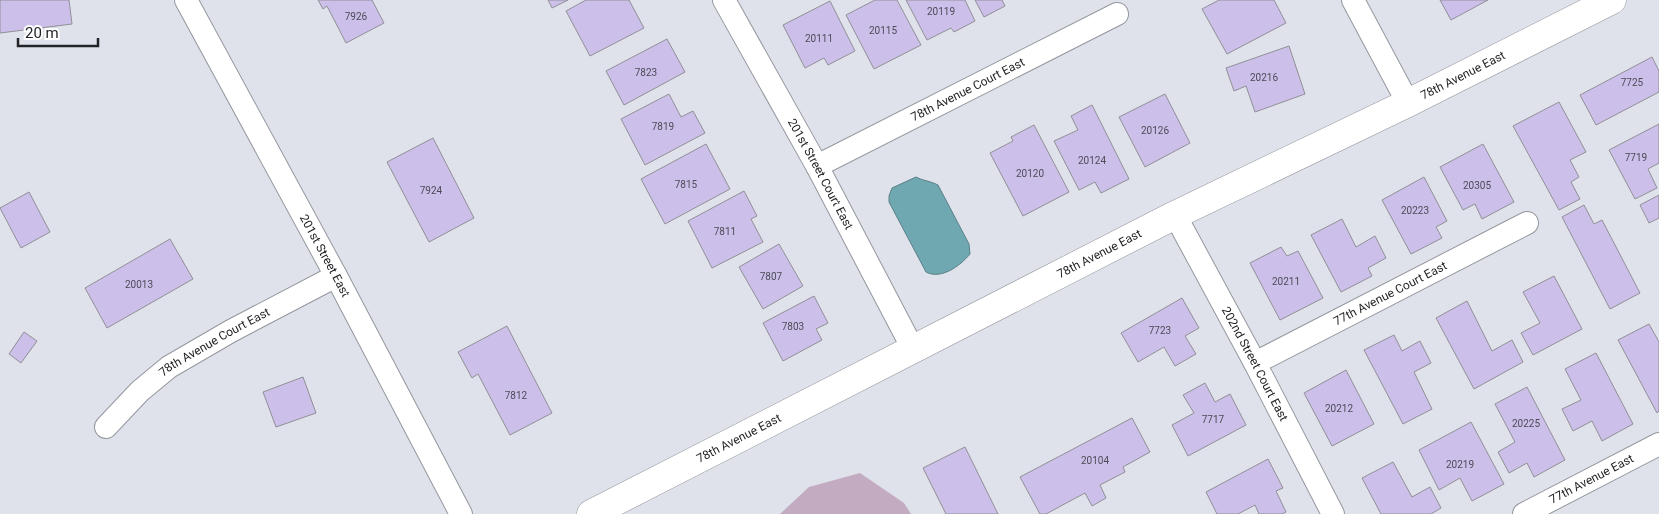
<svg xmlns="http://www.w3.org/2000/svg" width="1659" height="514" font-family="Roboto,sans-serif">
<rect width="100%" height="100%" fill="#dfe2ea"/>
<polygon fill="#c3acc2" points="860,473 904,503 911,514 780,514 809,487"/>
<path fill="#70a8b1" stroke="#598088" d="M916,177C923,181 931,181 938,185L969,244L970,254C960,266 941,280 926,272L889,202V196L892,188Z"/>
<g fill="#ccc0ea" stroke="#918f96">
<polygon points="0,0 69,0 72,24 0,33"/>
<polygon points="318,0 372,0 384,23 346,43 327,6 323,9"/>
<polygon points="548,0 568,0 552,8"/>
<polygon points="586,0 629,0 644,28 590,56 566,11"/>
<polygon points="875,0 897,0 921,45 874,69 846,15"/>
<polygon points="906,0 965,0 975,21 954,32 951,28 927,40"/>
<polygon points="975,0 1002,0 1005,6 984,17"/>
<polygon points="1219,0 1274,0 1286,23 1227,54 1202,9"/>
<polygon points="1440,0 1488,0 1451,20"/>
<polygon points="830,1 855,51 828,65 824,58 805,68 783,25"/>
<polygon points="667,39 685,72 624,105 606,71"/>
<polygon points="1289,46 1305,94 1255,112 1246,86 1234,91 1226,68"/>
<polygon points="1652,57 1659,71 1659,92 1596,125 1580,95"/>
<polygon points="669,94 681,117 693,111 705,133 645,165 621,119"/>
<polygon points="1165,94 1190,143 1145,167 1119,117"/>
<polygon points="1559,102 1586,152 1570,160 1579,177 1571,182 1580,199 1559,210 1513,126"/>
<polygon points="1092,105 1129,179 1101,193 1095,182 1079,190 1054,141 1078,130 1071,116"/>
<polygon points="1659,124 1659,163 1648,169 1657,188 1635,199 1609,150"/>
<polygon points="1034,125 1069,192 1023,216 990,153 1013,141 1011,137"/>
<polygon points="433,138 474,218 429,242 387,162"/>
<polygon points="706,144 730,189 665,224 641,179"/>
<polygon points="1483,144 1514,202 1482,219 1475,204 1463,210 1440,167"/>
<polygon points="1424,177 1447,221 1436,227 1442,238 1411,254 1382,200"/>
<polygon points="744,191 757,216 751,219 763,242 712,268 688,221"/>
<polygon points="29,192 50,232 21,248 0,208"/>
<polygon points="1659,195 1659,218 1649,223 1640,205"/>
<polygon points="1584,205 1594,224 1602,220 1640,293 1610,309 1562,217"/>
<polygon points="1342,219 1356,247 1375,236 1386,258 1368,268 1372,276 1341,292 1311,235"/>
<polygon points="170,239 193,279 107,328 85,288"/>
<polygon points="779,244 803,286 763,309 739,267"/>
<polygon points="1281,247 1287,256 1298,251 1323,298 1280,320 1250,263"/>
<polygon points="1554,276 1582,329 1533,355 1521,333 1540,323 1523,292"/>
<polygon points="814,296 828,323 816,329 822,340 783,361 763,323"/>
<polygon points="1182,298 1199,328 1185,336 1196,354 1175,366 1164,347 1138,362 1121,333"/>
<polygon points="1467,301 1492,351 1512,340 1523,362 1474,389 1436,318"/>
<polygon points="1649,324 1659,342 1659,411 1657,413 1618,340"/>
<polygon points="507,326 552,413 510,435 478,374 472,378 458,352"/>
<polygon points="24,332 37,341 21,363 9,354"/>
<polygon points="1394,335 1402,351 1420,341 1431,363 1414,372 1432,409 1403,424 1364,350"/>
<polygon points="1596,353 1633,424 1602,441 1592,421 1573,431 1562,409 1581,400 1565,369"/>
<polygon points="1346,370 1374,424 1332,446 1304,393"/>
<polygon points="303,377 316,413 276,427 263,392"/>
<polygon points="1205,383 1215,402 1230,394 1246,425 1188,456 1172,425 1194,413 1183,395"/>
<polygon points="1527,387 1565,460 1534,477 1527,463 1509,473 1498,452 1515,442 1495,404"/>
<polygon points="1132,418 1150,452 1123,467 1125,472 1100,485 1106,498 1092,506 1085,493 1046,514 1040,514 1020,477"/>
<polygon points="1471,422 1504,484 1472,501 1460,478 1439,490 1419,450"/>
<polygon points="965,447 998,514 946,514 923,468"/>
<polygon points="1268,459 1283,488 1276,491 1286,512 1282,514 1259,514 1255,505 1238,514 1217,514 1206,492"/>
<polygon points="1393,462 1412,497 1430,487 1441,508 1431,514 1381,514 1362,478"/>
</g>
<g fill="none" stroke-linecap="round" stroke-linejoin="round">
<defs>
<g id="minor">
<path id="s1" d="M186,0L336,276L461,514"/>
<path id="s2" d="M724,0L817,166L913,349"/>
<polyline points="1353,0 1408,103"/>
<path id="s3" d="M817,166L1117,14"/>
<path id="s4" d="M1175,215L1255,363L1333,514"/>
<path id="s5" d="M1255,363L1527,223"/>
<path id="s6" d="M106,427L140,391L169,367L231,331L336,276"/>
<path id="s7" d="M1524,514L1659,444"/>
</g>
<g id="tertiary">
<path id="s8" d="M591,514L1175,215L1408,103L1612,0"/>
</g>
</defs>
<use href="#minor" stroke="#94979e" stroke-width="24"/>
<use href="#tertiary" stroke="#94979e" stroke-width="29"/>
<use href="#minor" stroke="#fff" stroke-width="22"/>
<use href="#tertiary" stroke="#fff" stroke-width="28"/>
</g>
<g text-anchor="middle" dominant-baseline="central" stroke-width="4" stroke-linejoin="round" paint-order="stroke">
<g font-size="10" fill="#4d4b58">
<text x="941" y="11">20119</text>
<text x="356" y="16">7926</text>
<text x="883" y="30">20115</text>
<text x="819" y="38">20111</text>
<text x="646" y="72">7823</text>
<text x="1264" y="77">20216</text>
<text x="1632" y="82">7725</text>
<text x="663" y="126">7819</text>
<text x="1155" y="130">20126</text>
<text x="1636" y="157">7719</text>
<text x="1092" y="160">20124</text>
<text x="1030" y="173">20120</text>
<text x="686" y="184">7815</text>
<text x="1477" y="185">20305</text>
<text x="431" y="190">7924</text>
<text x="1415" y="210">20223</text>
<text x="725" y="231">7811</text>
<text x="771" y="276">7807</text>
<text x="1286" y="281">20211</text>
<text x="139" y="284">20013</text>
<text x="793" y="326">7803</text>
<text x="1160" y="330">7723</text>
<text x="516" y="395">7812</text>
<text x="1339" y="408">20212</text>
<text x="1213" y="419">7717</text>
<text x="1526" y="423">20225</text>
<text x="1095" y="460">20104</text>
<text x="1460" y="464">20219</text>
</g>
<g font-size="12" fill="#232427" stroke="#fff">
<text stroke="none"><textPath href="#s8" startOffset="976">78th Avenue East</textPath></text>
<text stroke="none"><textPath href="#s3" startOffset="169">78th Avenue Court East</textPath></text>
<text stroke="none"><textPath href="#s2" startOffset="199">201st Street Court East</textPath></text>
<text stroke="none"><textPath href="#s8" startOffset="571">78th Avenue East</textPath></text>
<text stroke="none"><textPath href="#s1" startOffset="291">201st Street East</textPath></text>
<text stroke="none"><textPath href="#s5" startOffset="152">77th Avenue Court East</textPath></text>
<text stroke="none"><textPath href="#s6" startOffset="139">78th Avenue Court East</textPath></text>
<text stroke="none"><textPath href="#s4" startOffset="169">202nd Street Court East</textPath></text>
<text stroke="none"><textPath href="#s8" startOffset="166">78th Avenue East</textPath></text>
<text stroke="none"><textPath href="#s7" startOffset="76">77th Avenue East</textPath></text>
</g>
</g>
<path d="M18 38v8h80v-8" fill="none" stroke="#232427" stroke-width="2.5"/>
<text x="25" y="38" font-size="15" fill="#232427" stroke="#ffffff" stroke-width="4" paint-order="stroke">20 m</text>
</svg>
